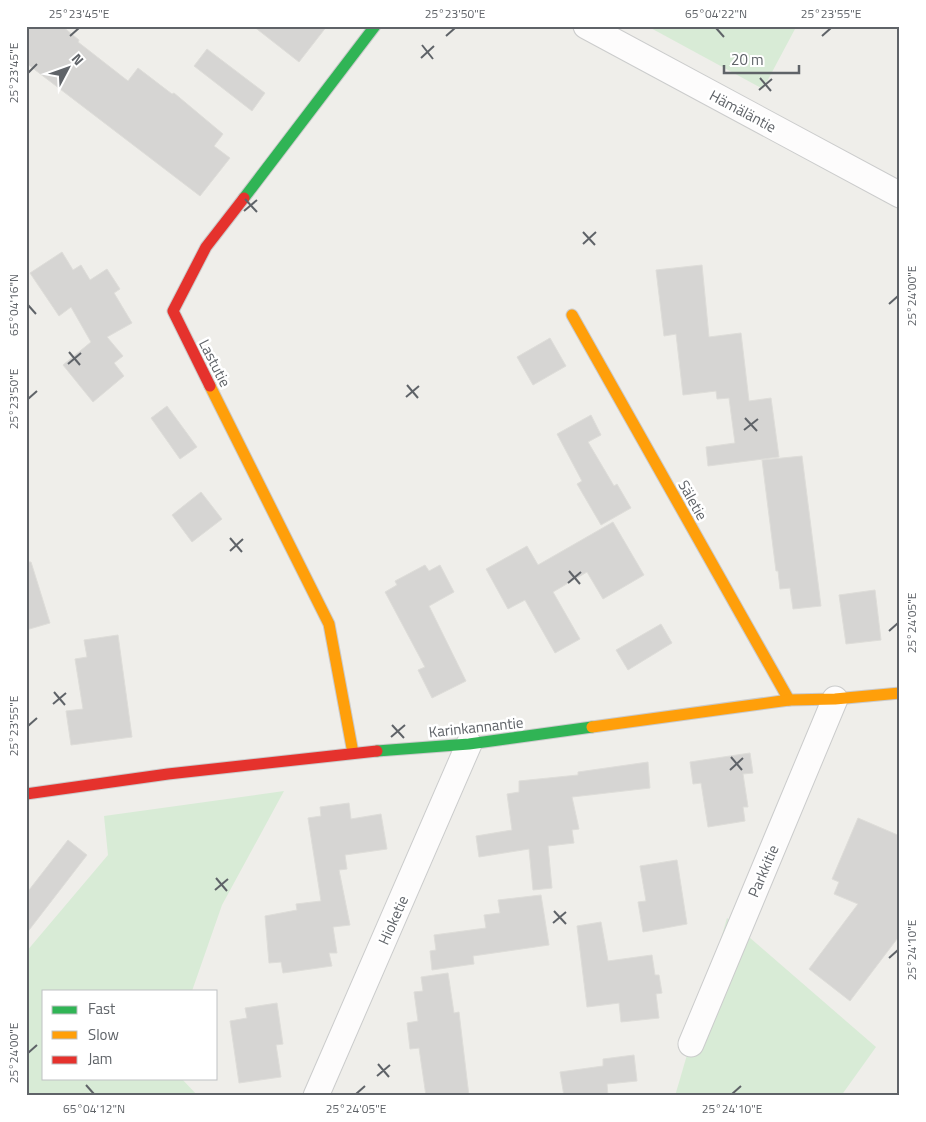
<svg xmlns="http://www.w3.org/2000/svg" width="926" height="1122" font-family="'Titillium Web',sans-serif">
<rect width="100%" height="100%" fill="#efeeea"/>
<g fill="#d8ebd6">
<polygon points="647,26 789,26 795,29 763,89"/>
<polygon points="284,791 222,905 192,991 44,991 44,1078 181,1078 198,1096 26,1096 26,952 108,855 104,816"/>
<polygon points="727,918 876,1047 841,1096 675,1096"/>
</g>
<g fill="#d6d5d3" stroke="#deddd9">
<polygon points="26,26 62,26 79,40 78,42 128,81 138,68 172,94 174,93 223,134 214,146 230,158 200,196 26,63"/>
<polygon points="253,26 327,26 299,62"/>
<polygon points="207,49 265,93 252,111 194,66"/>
<polygon points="62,252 73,270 81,265 90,280 107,269 120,289 114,293 132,323 107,337 123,356 114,363 124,376 93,402 63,365 91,342 71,307 59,316 30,273"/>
<polygon points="702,265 709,337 741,333 749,401 771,398 779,457 708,466 706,447 735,443 729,398 717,399 716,391 683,395 676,334 664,336 656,270"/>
<polygon points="550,338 566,366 533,385 517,357"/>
<polygon points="167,406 197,447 180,459 151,418"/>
<polygon points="591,415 601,435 588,442 614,486 617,484 631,508 601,525 577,484 582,481 557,434"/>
<polygon points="802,456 821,606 793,609 790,588 780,589 778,571 776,571 762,460"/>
<polygon points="201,492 222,519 192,542 172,515"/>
<polygon points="613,522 644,575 603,599 587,572 553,592 580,639 555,653 525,600 508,609 486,569 527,546 538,565"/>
<polygon points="26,562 31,562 50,623 26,630"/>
<polygon points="425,565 429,571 440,565 454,592 429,606 466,681 432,698 418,670 425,667 385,592 397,585 395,581"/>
<polygon points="875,590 881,640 846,644 839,595"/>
<polygon points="661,624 672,643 628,670 616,650"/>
<polygon points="118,635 132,737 71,745 66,711 83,709 75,659 87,657 84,640"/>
<polygon points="750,753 753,773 743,774 748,807 743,807 745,821 708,827 701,783 693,784 690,762"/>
<polygon points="648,762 650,788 572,797 579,829 572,830 574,843 548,846 552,888 533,890 529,849 479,857 476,836 512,830 507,794 519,792 519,781 578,775 578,772"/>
<polygon points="349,803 351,819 381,814 387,849 345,855 347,869 339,870 350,925 333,927 337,953 329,953 332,966 283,973 281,962 269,963 265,916 297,910 296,904 321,901 308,818 321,816 320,807"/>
<polygon points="858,818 900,836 900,935 850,1001 809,969 858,904 834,894 839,882 832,879"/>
<polygon points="68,840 87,855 26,934 26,894"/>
<polygon points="677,860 687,924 643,932 638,902 646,901 640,866"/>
<polygon points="541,895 549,945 473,956 474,964 432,970 430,951 436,950 434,935 486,928 484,915 500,913 498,900"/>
<polygon points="601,922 608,961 652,955 655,975 659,975 662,993 656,994 659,1018 621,1022 619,1003 587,1007 577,926"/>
<polygon points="448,973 454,1013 459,1012 469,1096 426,1096 419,1048 410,1049 407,1023 418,1021 414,992 423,991 421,977"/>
<polygon points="277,1003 283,1044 276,1045 281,1077 239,1083 230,1021 247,1018 245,1008"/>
<polygon points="634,1055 637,1081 607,1084 608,1096 564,1096 560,1072 603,1066 603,1059"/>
</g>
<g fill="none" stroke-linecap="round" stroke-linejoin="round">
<defs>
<g id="street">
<polyline points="586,26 900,195"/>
<polyline points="691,1044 835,699"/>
<polyline points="316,1096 469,744"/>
</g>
<g id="fast">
<polyline points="244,198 375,26"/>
<polyline points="377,751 469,744 592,727"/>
</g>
<g id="slow">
<polyline points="572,315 789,700"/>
<polyline points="210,386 329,624 353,753"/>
<polyline points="592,727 789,700 835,699 900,693"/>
</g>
<g id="jam">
<polyline points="210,386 173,311 206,247 244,198"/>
<polyline points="26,794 168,774 377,751"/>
</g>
</defs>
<use href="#street" stroke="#cbcccc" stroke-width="27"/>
<use href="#fast" stroke="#cacacb" stroke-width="13"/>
<use href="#slow" stroke="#cacacb" stroke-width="13"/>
<use href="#jam" stroke="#cacacb" stroke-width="13"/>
<use href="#street" stroke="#fdfcfc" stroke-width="25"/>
<use href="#fast" stroke="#30b455" stroke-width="11"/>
<use href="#slow" stroke="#ff9f0a" stroke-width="11"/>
<use href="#jam" stroke="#e5322d" stroke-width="11"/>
</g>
<path fill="none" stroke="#5f6368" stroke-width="2" d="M716,28L724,37M70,36L79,28M446,36L455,28M822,36L831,28M422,45L433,59M421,58L434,46M28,73L37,64M760,78L771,91M759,90L772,79M245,199L257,212M244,211L257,200M583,232L595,245M583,244L596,232M889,304L898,296M28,305L36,314M69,352L80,365M68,364L81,353M407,385L418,398M406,397L419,386M28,399L37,391M745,418L757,431M744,430L758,419M230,538L242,552M230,551L243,539M569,571L580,584M568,583L581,572M889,631L898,623M54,692L65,705M53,704L66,693M392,725L404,738M28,726L37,718M391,737L405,725M731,757L742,770M730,770L743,758M216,878L227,891M215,890L228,879M554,911L566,924M553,923L566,912M889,958L898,950M28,1053L37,1045M378,1064L389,1077M377,1076L390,1065M86,1085L94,1094M356,1094L365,1086M732,1094L741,1086"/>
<g text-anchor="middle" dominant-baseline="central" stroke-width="5" stroke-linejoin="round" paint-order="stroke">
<g font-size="15" fill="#5f6368" stroke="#fff">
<text transform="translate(743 111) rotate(28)">Hämäläntie</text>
<text transform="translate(215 363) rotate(63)">Lastutie</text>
<text transform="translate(693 500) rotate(61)">Säletie</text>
<text transform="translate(476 727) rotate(-6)">Karinkannantie</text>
<text transform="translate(763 871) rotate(-67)">Parkkitie</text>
<text transform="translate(393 920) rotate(-66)">Hioketie</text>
</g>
</g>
<rect width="926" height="1122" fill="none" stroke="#ffffff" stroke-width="55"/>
<rect x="42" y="990" width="175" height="90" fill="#ffffff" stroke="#bfc1c3"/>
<rect x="52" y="1006" width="25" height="8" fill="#30b455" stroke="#bfc1c3"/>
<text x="88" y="1014" font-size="15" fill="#5f6368">Fast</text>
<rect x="52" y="1031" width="25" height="8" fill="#ff9f0a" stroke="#bfc1c3"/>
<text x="88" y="1040" font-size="15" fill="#5f6368">Slow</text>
<rect x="52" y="1056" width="25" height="8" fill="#e5322d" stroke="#bfc1c3"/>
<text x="88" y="1064" font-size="15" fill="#5f6368">Jam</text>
<g transform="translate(68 68) rotate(49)" stroke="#ffffff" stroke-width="4" paint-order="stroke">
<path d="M0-4L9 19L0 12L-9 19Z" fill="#5f6368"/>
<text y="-8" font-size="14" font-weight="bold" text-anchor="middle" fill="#5f6368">N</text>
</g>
<path d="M724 65v8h75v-8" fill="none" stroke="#5f6368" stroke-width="2.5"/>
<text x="731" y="65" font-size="15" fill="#5f6368" stroke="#ffffff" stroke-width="4" paint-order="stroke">20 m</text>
<rect x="28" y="28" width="870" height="1066" fill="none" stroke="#5f6368" stroke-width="2"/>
<g font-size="12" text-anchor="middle" fill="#5f6368">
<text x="79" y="18">25°23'45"E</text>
<text x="455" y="18">25°23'50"E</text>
<text x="716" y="18">65°04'22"N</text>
<text x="831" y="18">25°23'55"E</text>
<text transform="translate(14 73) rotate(-90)" y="4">25°23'45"E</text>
<text transform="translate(912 296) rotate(-90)" y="4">25°24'00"E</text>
<text transform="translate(14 305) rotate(-90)" y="4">65°04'16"N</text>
<text transform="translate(14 399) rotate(-90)" y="4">25°23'50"E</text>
<text transform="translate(912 623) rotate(-90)" y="4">25°24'05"E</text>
<text transform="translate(14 726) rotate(-90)" y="4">25°23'55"E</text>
<text transform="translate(912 950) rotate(-90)" y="4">25°24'10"E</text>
<text transform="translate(14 1053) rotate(-90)" y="4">25°24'00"E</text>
<text x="94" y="1113">65°04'12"N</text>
<text x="356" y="1113">25°24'05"E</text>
<text x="732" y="1113">25°24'10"E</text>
</g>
</svg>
